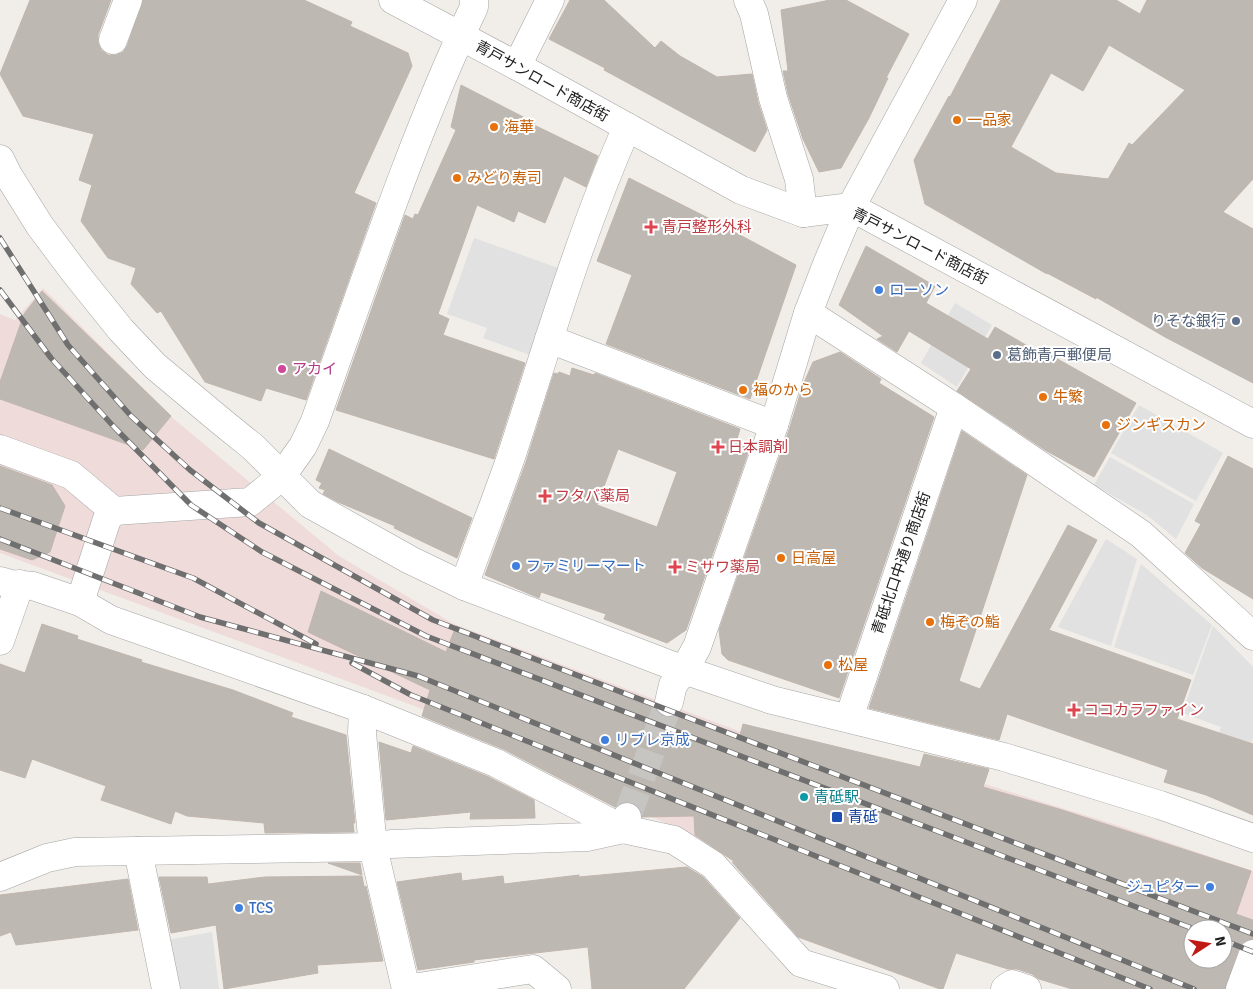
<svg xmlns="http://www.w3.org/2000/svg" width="1253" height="989" font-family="Signika,'Noto Sans JP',sans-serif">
<rect width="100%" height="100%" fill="#f1eee9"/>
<path fill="#efdcda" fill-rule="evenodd" d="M43,288L175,420L339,556L454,624L752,736L972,780L1117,825L1253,871V989H1103L736,856L417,707L0,553V314L15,320ZM1193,929H1223V959H1193Z"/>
<g fill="#e1e1e1">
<polygon points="474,238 561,269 530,355 483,338 487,328 447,314"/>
<polygon points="955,303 992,325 957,387 921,363"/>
<polygon points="1139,405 1223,453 1196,501 1111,453"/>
<polygon points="1110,457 1194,504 1176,539 1147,515 1094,485"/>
<polygon points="1106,539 1137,559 1111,646 1058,627"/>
<polygon points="1141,564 1212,625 1193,675 1114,647"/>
<polygon points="1213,626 1253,667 1253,738 1239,776 1209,765 1221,727 1182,713"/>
<polygon points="212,932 219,989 177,989 167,940"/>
</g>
<g fill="#beb8b2" stroke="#c1b6ad" fill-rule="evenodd">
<polygon points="30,0 111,0 98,35 98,42 101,50 108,55 116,55 123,52 127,46 143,0 304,0 352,22 350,26 408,53 412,66 354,193 376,203 306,400 266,388 261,401 205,382 161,311 157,313 131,284 136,268 108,258 81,221 92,185 79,180 94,134 23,116 0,74"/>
<polygon points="570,0 604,0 655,48 661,41 680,56 717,77 752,74 758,102 767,130 755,152 604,70 605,68 549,39"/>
<polygon points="830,0 846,0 909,34 886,78 888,78 869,118 841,168 819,172 803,139 788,94 783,71 788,71 781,10"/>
<path d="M1001,0H1116L1140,14L1147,0H1253V179L1223,212L1253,229V383L1165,337L1096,297V299L1047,273V274L925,204L914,160L949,96L950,97ZM1109,45L1185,90L1132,145L1129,143L1108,179L1056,173L1011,147L1051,73L1083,91Z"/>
<polygon points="461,85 535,123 534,125 598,156 586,187 564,176 545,223 518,211 514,222 477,205 438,314 449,319 443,335 525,363 494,459 336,410 405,215 413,219 415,214 418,215 456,130 451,127"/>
<polygon points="629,178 710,219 796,265 750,399 606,344 632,275 597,261"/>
<polygon points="866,246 935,286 926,303 988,339 995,327 1043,355 1045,352 1136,403 1094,477 1045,450 957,391 971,369 909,331 897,352 877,339 883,336 839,305"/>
<polygon points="42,291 171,416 143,450 0,399 0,382 24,314"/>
<polygon points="840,352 881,379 879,383 934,417 839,698 728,660 722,654 719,630 789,430 803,385 813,362"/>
<path d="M572,368L594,375L595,373L740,429L736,442L750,447L686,630L667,643L604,619L606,614L541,592L539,598L485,575L526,462L554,373L558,374L559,372L570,376ZM618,449L677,472L657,527L597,505Z"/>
<polygon points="962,431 1027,475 959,681 980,689 1068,525 1097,540 1049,630 1191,680 1177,719 1253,744 1253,815 1206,795 1164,782 1168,770 1007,714 999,740 869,708"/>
<polygon points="329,449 472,518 457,558 394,528 395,526 338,502 323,494 325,490 319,488 322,483 316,480"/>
<polygon points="1228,456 1253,469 1253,599 1202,568 1185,553 1201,524 1195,521"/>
<polygon points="0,466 52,485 65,506 50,552 32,560 0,549"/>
<path d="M321,591L446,652L456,626L654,705L658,713L665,717H673L678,715L739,739L743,724L920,767L924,754L989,769L983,787L1059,809L1251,871L1236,914L1253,920V939L1243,942L1239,948L1225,989H1072L1039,979L1032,974L1017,969H1008L956,953L943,989H940L798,937L732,862H735L695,835L694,816L642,817L639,807L631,802H623L615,807L503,749L422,716L430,690L308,632ZM1193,929H1223V959H1193Z"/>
<polygon points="42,624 78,636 77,639 142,660 141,662 233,690 293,713 291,717 346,735 355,823 353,823 354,832 265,833 264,823 187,816 175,811 171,824 101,800 106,786 32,759 25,778 0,770 0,664 25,673"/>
<polygon points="379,742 411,753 413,746 489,777 534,800 535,818 470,819 471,812 386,820"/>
<polygon points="328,863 360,863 362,875"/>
<polygon points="687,867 703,877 740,918 684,989 592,989 588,947 474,960 474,962 418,970 397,882 461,873 462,881 503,876 504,884 579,875 579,877"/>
<polygon points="362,876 364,887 366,886 383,961 317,965 318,973 224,989 216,925 171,933 159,877 207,877 208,884 265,877"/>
<polygon points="128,879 138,930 16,945 11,932 0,936 0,895"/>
</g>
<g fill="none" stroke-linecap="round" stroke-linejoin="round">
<polyline stroke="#c7c5c1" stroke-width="28" stroke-dasharray="28 14" stroke-linecap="butt" points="627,817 669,702"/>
<defs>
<g id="minor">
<polyline points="393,0 517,66 741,190 803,213 851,207 1253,424"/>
<polyline points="748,0 754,14 773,98 799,179 803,213"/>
<polyline points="113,40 128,0"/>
<polyline points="517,66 550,0"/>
<polyline points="0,159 8,175 40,226 76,274 121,330 155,366 222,422 253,447 310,504 410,560 464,586 684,670 772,700 1004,757 1160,805 1253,838"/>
<polyline points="808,313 954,407 1141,534 1253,636"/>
<polyline points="549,339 774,425"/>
<path d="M0,449L71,475L114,511L250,502L281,477L303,446L315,421C365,282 411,140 474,7V0"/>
<polyline points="0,581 10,584 33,586 80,602 111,620 363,709 496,763 623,829"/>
<path d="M464,586C479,543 496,500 511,457C547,347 580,234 627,127"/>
<polyline points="80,602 107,519 114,511"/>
<polyline points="0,641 20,584"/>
<polyline points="669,702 673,685 684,670 697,647 774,425 808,313 827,264 851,207 963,0"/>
<polyline points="363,709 362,733 373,847 406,989"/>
<polyline points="849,718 954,407"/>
<polyline points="627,817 623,829 674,840 713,865 801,963 885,989"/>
<polyline points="138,851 166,989"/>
<polyline points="0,877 47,858 75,852 373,847 391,844 587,837 623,829"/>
<polyline points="406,989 533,969 557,989"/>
<polyline points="1005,989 1012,984 1027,989"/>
<polyline points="1240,989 1253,954"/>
</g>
</defs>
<use href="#minor" stroke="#a5a5a5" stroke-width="29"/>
<use href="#minor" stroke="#fff" stroke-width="28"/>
<defs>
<g id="rail">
<polyline points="0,238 68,345 131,416 190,470 259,523 433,620 1253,934"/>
<polyline points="0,290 51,358 115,428 191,505 262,552 426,636 1194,929"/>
<polyline points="0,508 193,578 316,644"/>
<polyline points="0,539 200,617 418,676 1194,989"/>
<polyline points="352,663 411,695 1150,989"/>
<polyline points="1223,940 1253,952"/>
</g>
</defs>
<use href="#rail" stroke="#6f6f6f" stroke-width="5.5"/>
<use href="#rail" stroke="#fff" stroke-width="4" stroke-dasharray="11" stroke-linecap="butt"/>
</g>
<g fill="#e8710a" stroke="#fff" stroke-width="2">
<circle cx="957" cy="120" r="5"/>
<circle cx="494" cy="127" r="5"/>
<circle cx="457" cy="178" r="5"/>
<circle cx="743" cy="390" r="5"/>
<circle cx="1043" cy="397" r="5"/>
<circle cx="1106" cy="425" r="5"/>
<circle cx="781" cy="558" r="5"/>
<circle cx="930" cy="622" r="5"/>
<circle cx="828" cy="665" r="5"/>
</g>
<g fill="#e0444e" stroke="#fff" stroke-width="2">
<path d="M648.5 219.5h5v5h5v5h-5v5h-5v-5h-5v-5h5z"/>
<path d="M715.5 439.5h5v5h5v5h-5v5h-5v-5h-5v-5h5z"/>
<path d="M542.5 488.5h5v5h5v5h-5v5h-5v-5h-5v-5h5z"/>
<path d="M672.5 559.5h5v5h5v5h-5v5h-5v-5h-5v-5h5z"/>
<path d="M1071.5 702.5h5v5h5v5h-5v5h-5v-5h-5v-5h5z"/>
</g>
<g fill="#3f7fe0" stroke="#fff" stroke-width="2">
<circle cx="879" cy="290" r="5"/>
<circle cx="516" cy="566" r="5"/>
<circle cx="605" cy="740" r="5"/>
<circle cx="1210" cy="887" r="5"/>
<circle cx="239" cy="908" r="5"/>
</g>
<g fill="#5c6f8a" stroke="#fff" stroke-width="2">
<circle cx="1236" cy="321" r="5"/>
<circle cx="997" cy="355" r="5"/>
</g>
<circle fill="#d1479c" stroke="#fff" stroke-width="2" cx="282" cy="369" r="5"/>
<circle fill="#0f9aa8" stroke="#fff" stroke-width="2" cx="804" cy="797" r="5"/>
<rect fill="#1a4fb4" stroke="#fff" stroke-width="2" x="831" y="811" width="12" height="12" rx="2.5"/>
<g text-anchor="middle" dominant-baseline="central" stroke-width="4" stroke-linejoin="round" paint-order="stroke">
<g font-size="15" fill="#212121" stroke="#fff">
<text transform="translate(542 81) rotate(29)">青戸サンロード商店街</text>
<text transform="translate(920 246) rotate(27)">青戸サンロード商店街</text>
<text transform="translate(901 563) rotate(-71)">青砥北口中通り商店街</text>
</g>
<g font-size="15" fill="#c56008" stroke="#fff" text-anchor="start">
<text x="967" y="120">一品家</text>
<text x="504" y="127">海華</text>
<text x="467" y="178">みどり寿司</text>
<text x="753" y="390">福のから</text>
<text x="1053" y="397">牛繁</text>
<text x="1116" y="425">ジンギスカン</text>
<text x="791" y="558">日高屋</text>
<text x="940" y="622">梅ぞの鮨</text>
<text x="838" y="665">松屋</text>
</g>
<g font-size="15" fill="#be3a42" stroke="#fff" text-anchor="start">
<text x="662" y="227">青戸整形外科</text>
<text x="728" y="447">日本調剤</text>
<text x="555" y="496">フタバ薬局</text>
<text x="685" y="567">ミサワ薬局</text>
<text x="1084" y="710">ココカラファイン</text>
</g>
<g font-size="15" fill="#366cbe" stroke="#fff" text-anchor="start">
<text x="889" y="290">ローソン</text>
<text x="526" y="566">ファミリーマート</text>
<text x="615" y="740">リブレ京成</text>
<text x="1200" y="887" text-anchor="end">ジュピター</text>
<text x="249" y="908">TCS</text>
</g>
<g font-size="15" fill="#4e5e75" stroke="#fff" text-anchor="end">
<text x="1226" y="321">りそな銀行</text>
<text x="1007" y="355" text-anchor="start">葛飾青戸郵便局</text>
</g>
<g font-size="15" fill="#b23c85" stroke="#fff" text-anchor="start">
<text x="292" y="369">アカイ</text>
</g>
<g font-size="15" fill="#0d838f" stroke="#fff" text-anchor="start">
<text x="814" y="797">青砥駅</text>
</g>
<g font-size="15" fill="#164399" stroke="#fff" text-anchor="start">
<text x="848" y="817">青砥</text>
</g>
</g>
<g transform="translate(1208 944) rotate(78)"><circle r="24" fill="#ffffff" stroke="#a6a6a6"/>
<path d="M0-4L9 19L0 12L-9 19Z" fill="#bf1a14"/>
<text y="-8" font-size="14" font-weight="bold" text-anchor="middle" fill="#212121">N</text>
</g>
</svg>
